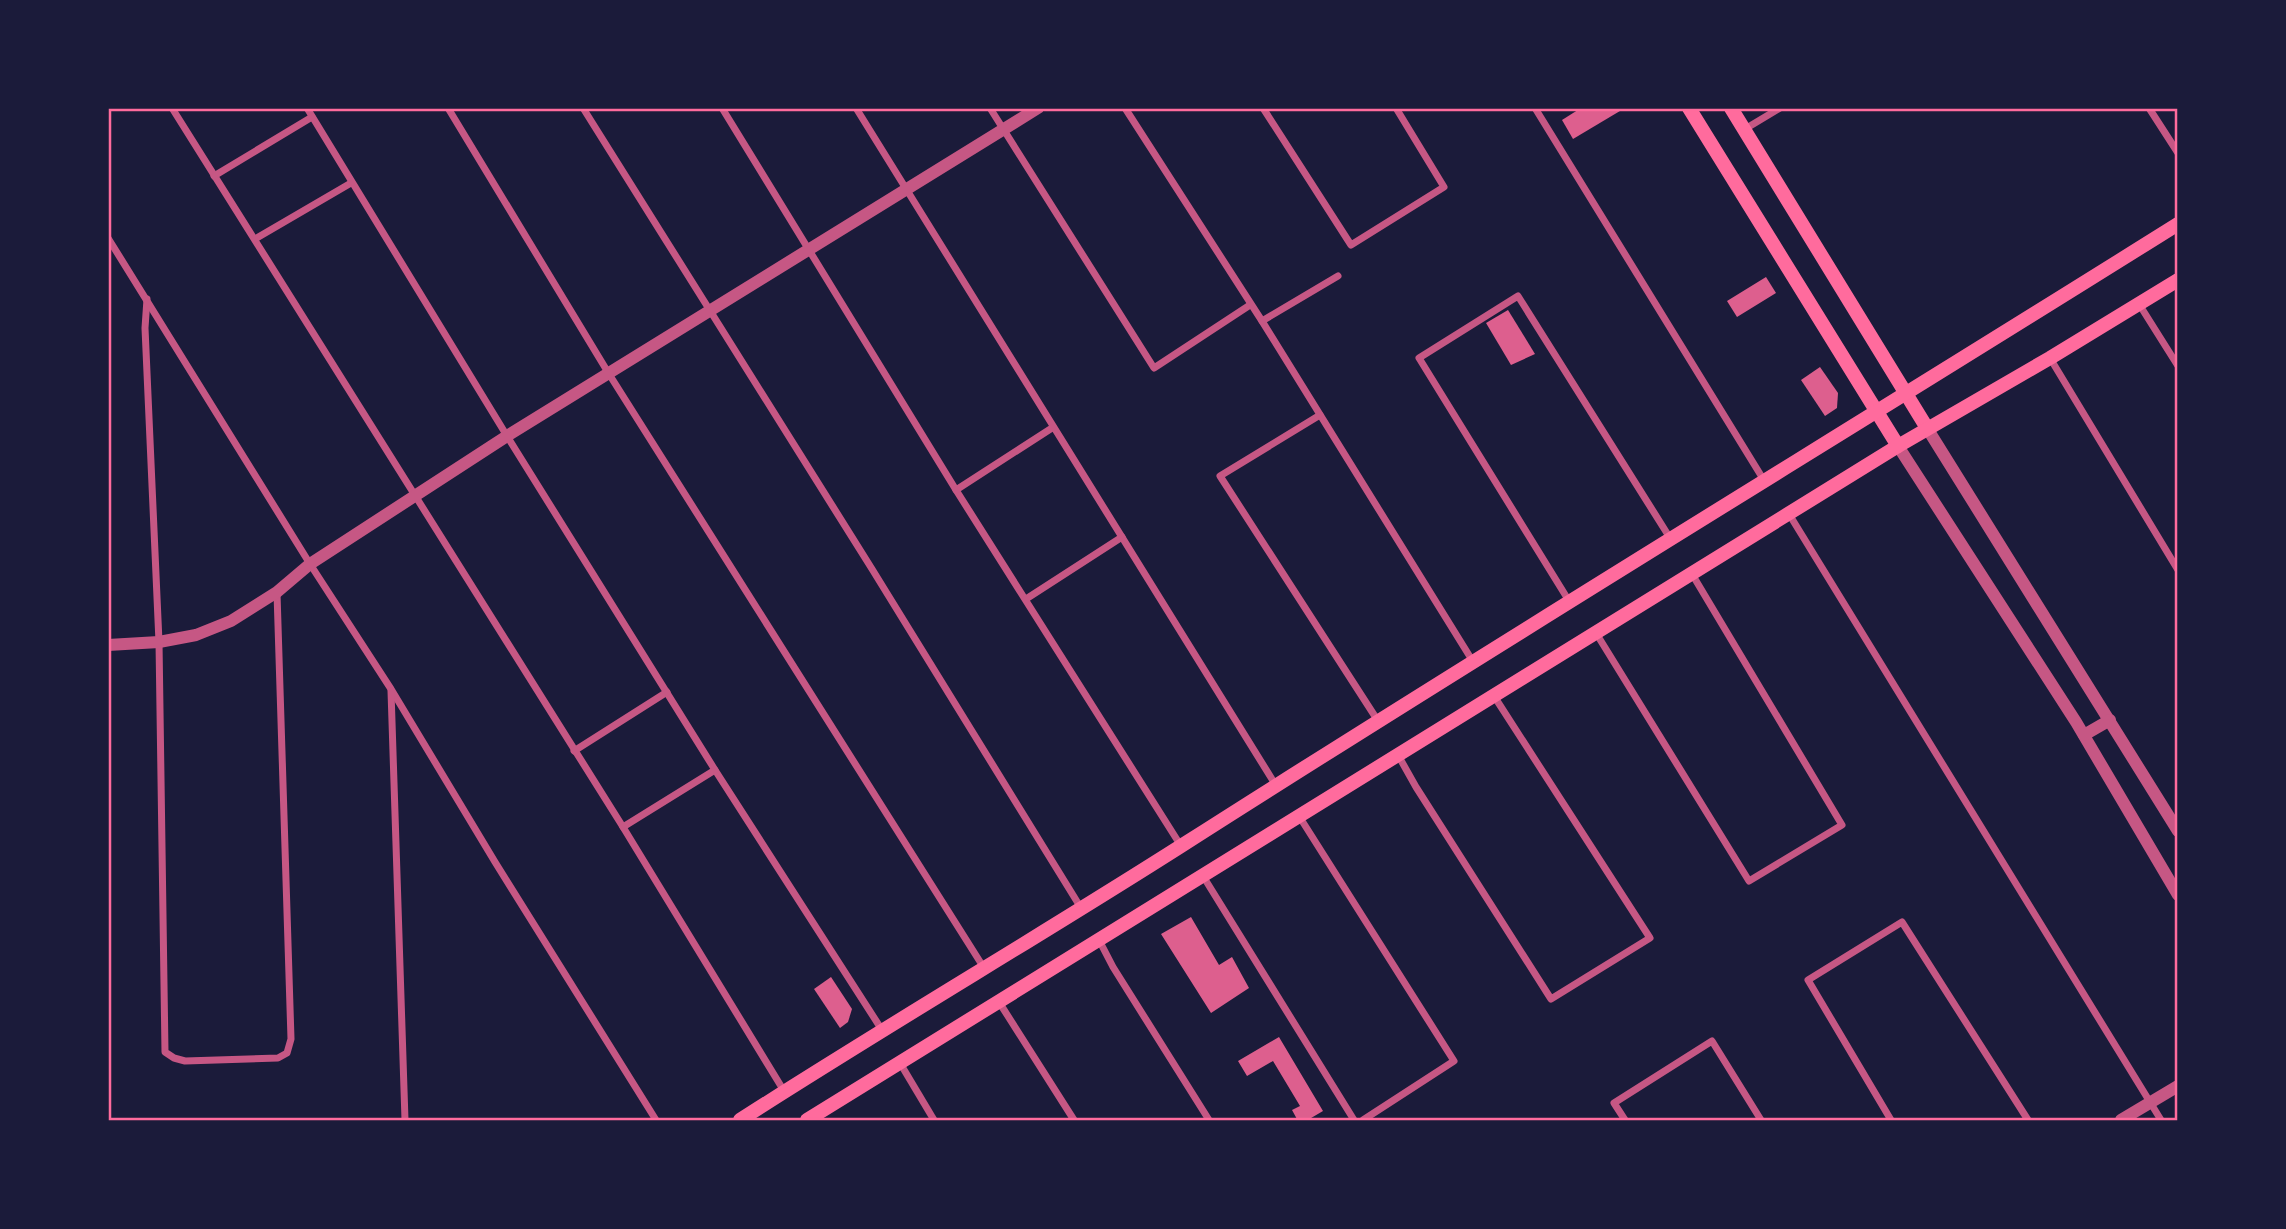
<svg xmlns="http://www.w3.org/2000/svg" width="2286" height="1229" font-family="'PT Sans Narrow',sans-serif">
<rect width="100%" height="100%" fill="#1b1b3a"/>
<g fill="#dd5f8e">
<polygon points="1581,108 1625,108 1573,139 1562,120"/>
<polygon points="1766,277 1776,293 1737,317 1727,301"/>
<polygon points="1508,310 1535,354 1511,365 1486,323"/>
<polygon points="1820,367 1838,393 1837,408 1825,416 1801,380"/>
<polygon points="1191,917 1219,965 1232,957 1249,988 1211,1013 1161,934"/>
<polygon points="831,977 852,1009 848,1022 840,1028 814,989"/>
<polygon points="1279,1037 1323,1111 1306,1121 1298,1121 1292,1110 1300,1106 1273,1061 1247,1076 1238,1061"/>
</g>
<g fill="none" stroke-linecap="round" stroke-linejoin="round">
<g stroke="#c65784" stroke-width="7">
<polyline points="172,108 623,827 784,1091"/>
<polyline points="307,108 507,436 715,770 882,1030"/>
<polyline points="448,108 609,374 984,968"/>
<polyline points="583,108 872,569 1081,908"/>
<polyline points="722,108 956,490 1181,846"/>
<polyline points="856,108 1275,784"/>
<polyline points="990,108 1154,368 1250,305"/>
<polyline points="1125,108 1262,321 1472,660"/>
<polyline points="1263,108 1351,245 1444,187 1396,108"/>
<polyline points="1535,108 1765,482"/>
<polyline points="2149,108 2178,153"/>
<polyline points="1745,129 1780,108"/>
<polyline points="214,176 312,117"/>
<polyline points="108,238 310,564 391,689 495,862 656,1120"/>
<polyline points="255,239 351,183"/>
<polyline points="147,299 145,328 159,642 165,1052 174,1058 185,1061 278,1058 287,1053 291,1039 277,593"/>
<polyline points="2139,304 2178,366"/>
<polyline points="1262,321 1338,276"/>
<polyline points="2050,358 2178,570"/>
<polyline points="1320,415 1220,476 1378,721"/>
<polyline points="956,490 1052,428"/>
<polyline points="1789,514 2161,1120"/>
<polyline points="1026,599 1122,537"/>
<polyline points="1569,601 1419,358 1518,296 1670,538"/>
<polyline points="1596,633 1749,881 1842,825 1692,574"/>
<polyline points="391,691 405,1120"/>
<polyline points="574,751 667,692"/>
<polyline points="1398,755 1416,787 1551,999 1650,938 1494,696"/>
<polyline points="1299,816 1454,1061 1363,1120"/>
<polyline points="623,827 715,770"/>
<polyline points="1203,876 1354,1120"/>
<polyline points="1099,940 1113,967 1209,1120"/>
<polyline points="999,1002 1074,1120"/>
<polyline points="900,1063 934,1120"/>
<polyline points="1625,1120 1614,1103 1712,1041 1761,1120"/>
<polyline points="1891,1120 1808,980 1902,922 2028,1120"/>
</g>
<g stroke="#c65784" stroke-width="12">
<polyline points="1927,428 2178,831"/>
<polyline points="1898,446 2076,722 2178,895"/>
<polyline points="108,645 159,642 196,635 231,621 277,592 310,564 507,436 1038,108"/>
<polyline points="2084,735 2110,720"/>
<polyline points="2121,1120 2178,1086"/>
</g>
<g stroke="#ff6b9d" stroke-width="14">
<polyline points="1689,108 1898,446"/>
<polyline points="1731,108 1927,428"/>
<path d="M740,1120C886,1026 1035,939 1181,846C1511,635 1846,432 2178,224"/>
<polyline points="807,1120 1898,446 2050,358 2178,280"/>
</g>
</g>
<rect width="2286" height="1229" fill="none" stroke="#1b1b3a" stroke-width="220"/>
<rect x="110" y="110" width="2066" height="1009" fill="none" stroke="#ff6b9d" stroke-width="2.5"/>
</svg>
